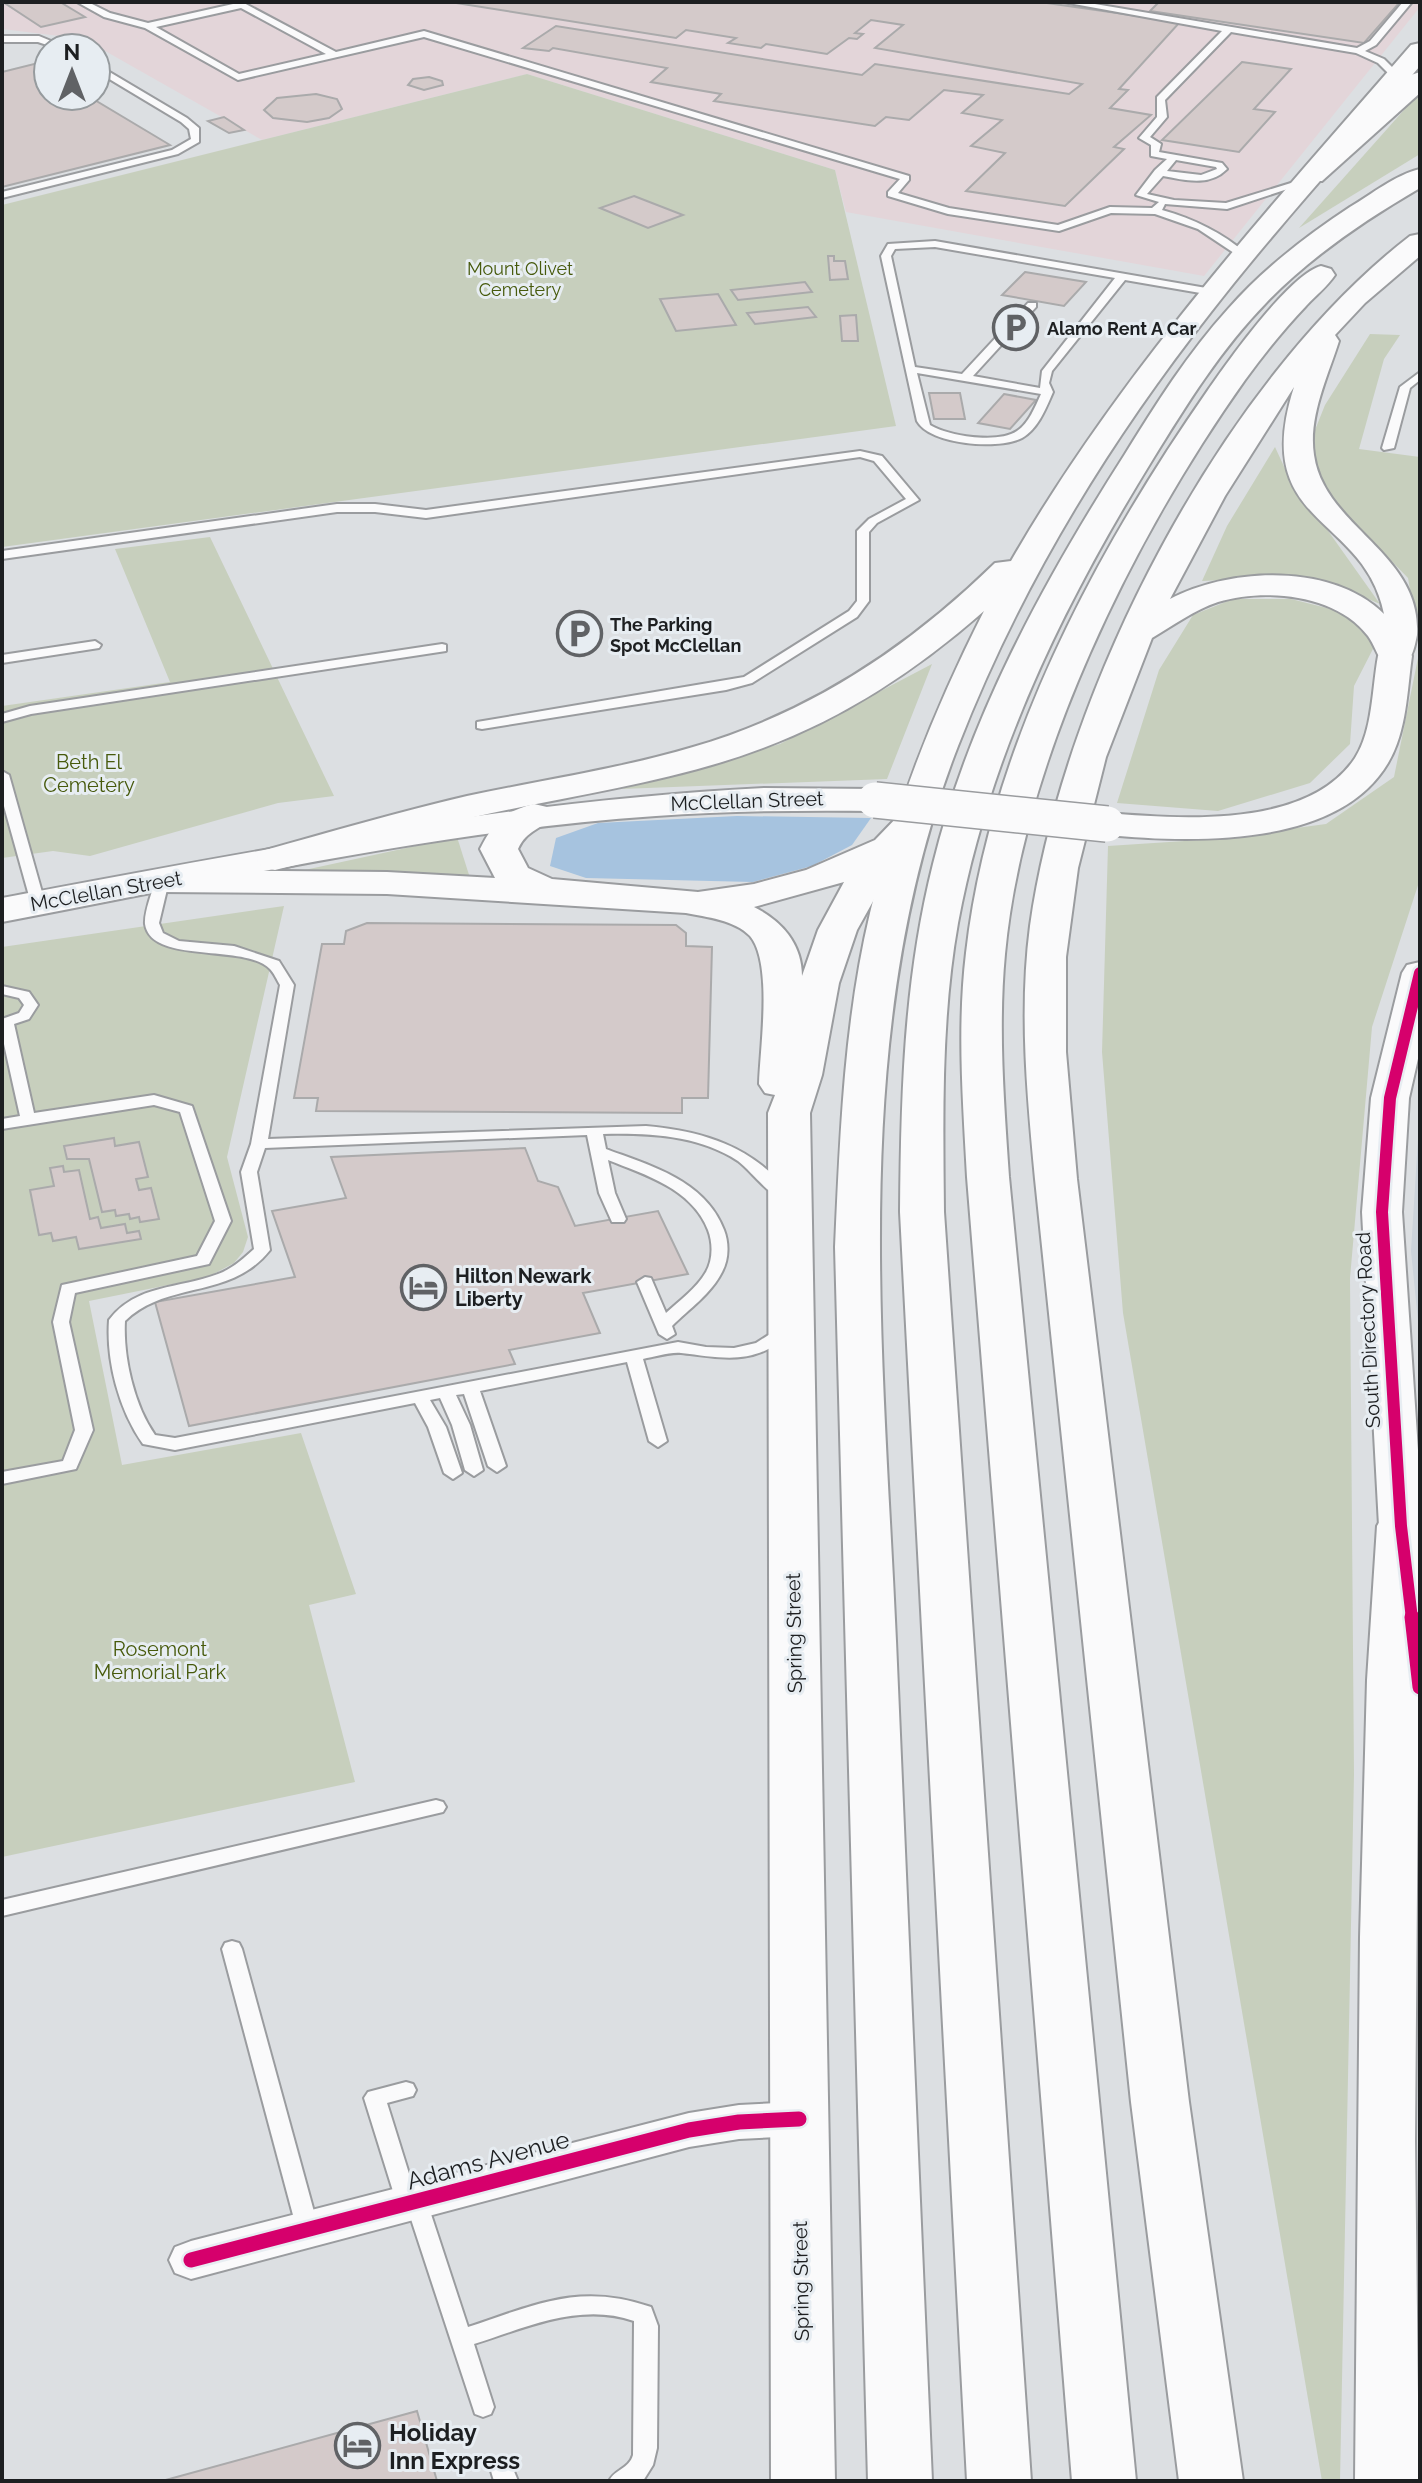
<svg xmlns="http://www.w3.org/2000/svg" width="1422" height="2483" font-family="Raleway,sans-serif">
<rect width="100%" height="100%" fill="#dcdfe2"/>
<polygon fill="#ccd3da" points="1420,1107 1420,1341 1411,1251"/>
<polygon fill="#e3d5d9" points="2,2 1420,2 1420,7 1204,276 846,212 835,170 527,74 262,140 84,39 2,29"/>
<g fill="#c7cfbd">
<polygon points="527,74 835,170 896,426 2,547 2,205"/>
<polygon points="1420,92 1420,154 1299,228"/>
<polygon points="1370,334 1400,335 1384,359 1359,449 1420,457 1420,879 1372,1027 1350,1278 1354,1774 1340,2481 1322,2481 1123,1313 1102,1052 1108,846 1215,839 1326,824 1394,777 1420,648 1408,578 1323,490 1312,464 1313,435 1325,405"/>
<polygon points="1275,447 1287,473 1380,604 1335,585 1273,578 1202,581 1227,526"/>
<polygon points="210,537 334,796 278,803 90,856 53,851 2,858 2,706 170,682 115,549"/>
<polygon points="1233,599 1291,599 1343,612 1375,645 1354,686 1350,744 1310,783 1218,811 1117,803 1159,670 1193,615"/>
<polygon points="932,664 887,779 621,789 780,744"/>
<polygon points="457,837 470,878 300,871"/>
<polygon points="284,906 227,1157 248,1237 243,1252 234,1263 208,1277 89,1301 122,1465 301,1433 356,1594 309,1605 355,1782 2,1857 2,947"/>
</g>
<polygon fill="#a6c3df" points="737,816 871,818 852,845 812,866 753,882 586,878 550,866 556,838 598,823"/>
<g fill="#d4caca" stroke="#aaaaab" stroke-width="2">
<polygon points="3,2 60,2 85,17 41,27"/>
<polygon points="450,2 1040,2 1180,22 1119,89 1128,90 1110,108 1151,115 1114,147 1124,149 1065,206 966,191 1005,153 971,146 1002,120 962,113 983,95 944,90 909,120 886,117 875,126 714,101 721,94 651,82 667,68 553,48 549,51 523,48 556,26 862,75 875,64 1069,94 1082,84 875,48 903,25 871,20 855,33 863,34 857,39 849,38 827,54 766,44 761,48 728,43 736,38 686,30 676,38"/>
<polygon points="1154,2 1400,2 1364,43 1150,11 1158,3"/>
<polygon points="1242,62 1291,69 1254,109 1275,112 1239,152 1162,140"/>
<polygon points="34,64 48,72 48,96 88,96 170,145 2,187 2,72"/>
<polygon points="429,77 442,81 443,85 424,90 408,85 413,79"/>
<polygon points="316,94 337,99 342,109 329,118 307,122 273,118 264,110 277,98"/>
<polygon points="224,117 244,130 229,133 208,121"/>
<polygon points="634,196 683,215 648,228 600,208"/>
<polygon points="828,256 834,256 834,261 845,261 848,279 830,280"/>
<polygon points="1025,272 1086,282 1064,306 1002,295"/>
<polygon points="805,282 812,292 738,300 731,290"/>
<polygon points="718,294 736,325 676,331 660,299"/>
<polygon points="808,307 816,317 755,324 747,313"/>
<polygon points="856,315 858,341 842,341 840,316"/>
<polygon points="929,393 960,393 965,419 934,419"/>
<polygon points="1004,394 1036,400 1010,429 978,423"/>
<polygon points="367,923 676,925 686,933 686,946 712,947 708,1098 682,1098 682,1113 316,1111 318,1098 294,1098 322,944 344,944 346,931"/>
<polygon points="114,1138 115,1146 139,1142 148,1177 136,1179 139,1190 151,1188 159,1219 140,1222 139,1217 130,1219 129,1214 116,1216 115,1210 102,1212 89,1159 67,1159 64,1146"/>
<polygon points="525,1148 538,1181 558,1187 575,1226 658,1211 688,1274 583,1293 600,1333 509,1350 515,1364 189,1426 155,1302 295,1277 272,1211 346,1198 331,1157"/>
<polygon points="63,1166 64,1172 79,1170 90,1219 98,1217 101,1228 125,1224 127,1233 139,1231 141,1239 79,1249 76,1237 53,1241 51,1233 39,1235 30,1190 54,1186 50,1168"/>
<polygon points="417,2411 437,2481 162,2481"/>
</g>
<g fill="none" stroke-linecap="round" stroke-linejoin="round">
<defs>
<g id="service">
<path d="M77,2H88L110,13L148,23L242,2L336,52L424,31L909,176V180L898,193L949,208L1058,225L1110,207L1152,208L1159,202L1136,195L1155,170L1167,159L1151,156V145L1139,138L1157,117V97L1222,31L1063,2H1083L1357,48L1370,41L1403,2H1412L1376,45L1365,51L1384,59L1400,75V79H1394L1378,63L1356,53L1231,32L1165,100L1167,117L1150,137L1161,144L1159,152L1222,163L1227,169C1209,187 1185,180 1163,176L1147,194L1174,200L1226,203L1304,179L1312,181L1227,209L1165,204L1162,210C1194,219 1221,232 1247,254V258L1243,259L1198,229L1155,214L1111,213L1059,231L948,214L888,196V192L900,179L424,37L238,80L145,28L104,17ZM241,8L326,54L239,74L156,27ZM1176,160L1216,167L1217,169L1201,175L1167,171Z"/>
<polygon points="2,36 39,36 68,48 56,48 38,42 2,42"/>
<polygon points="96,64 187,118 199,128 199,142 178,154 2,198 2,192 172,150 191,139 189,129 181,122 96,71"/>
<path d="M935,241L1212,289L1217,292L1212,295L1125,280L1052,371L1049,383L1053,392C1046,408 1038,429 1022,438C999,450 930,445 917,421L881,256L888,244ZM935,247L1115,278L1042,371L1040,388L973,376L1036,307V303H1028L962,374L915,367L891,256L895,249ZM917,373L1041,394C1035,407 1029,423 1017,431C998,444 948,436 930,425Z"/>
<polygon points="1420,372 1420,380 1410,388 1394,448 1384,450 1382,448 1400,387"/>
<polygon points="860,451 882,456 919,500 877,523 869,532 869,601 857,617 752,683 726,690 482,729 477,728 477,722 744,677 849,611 857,601 857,531 869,519 906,499 874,461 860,457 426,518 375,512 337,512 2,559 2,551 337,504 375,504 426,510"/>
<polygon points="95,641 101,645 99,648 2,663 2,655"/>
<polygon points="442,644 446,645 446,651 31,714 2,722 2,714 30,706"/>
<polygon points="2,771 9,775 45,903 43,906 38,907 31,903 2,799"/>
<path d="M162,877L169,881L159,923L163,933L179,941L234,946L279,961L294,985L268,1139L646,1126C702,1131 753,1146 789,1193L781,1198C768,1194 751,1171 738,1161C698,1135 649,1133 603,1134L606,1149C651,1166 705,1180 724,1230C729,1243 729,1259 722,1272C711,1294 689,1309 672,1326L675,1334L667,1339L659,1334L637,1282L645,1277L651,1278L666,1313C679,1301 697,1288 706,1272C713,1260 713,1243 708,1230C692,1189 646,1175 608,1160L615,1193L626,1219L624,1222H612L599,1193L587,1135L265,1148L257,1172L270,1250C231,1300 167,1280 125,1321C123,1357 134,1405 155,1435L175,1438L678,1342L706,1347L734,1348L756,1343L784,1325L790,1326L792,1330L790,1334C754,1366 724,1358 681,1353C669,1352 654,1357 643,1359L667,1441L658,1447L649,1441L627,1362L480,1391L506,1466L497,1472L488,1466L464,1394L456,1395L470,1425L483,1470L474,1476L465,1470L452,1425L440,1398L430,1400L446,1427L462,1473L453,1479L444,1473L428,1427L415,1403L175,1450L143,1444C119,1410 106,1361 109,1320C136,1284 179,1289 218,1274C232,1269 243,1259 254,1249L241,1172L251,1144L280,985C277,980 274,973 270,969C245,943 151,965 145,924C144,912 152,893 155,881Z"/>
<polygon points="2,986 29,992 38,1005 29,1019 14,1024 34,1113 154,1095 192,1106 231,1221 209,1264 75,1293 69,1322 93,1430 76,1469 2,1484 2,1472 63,1461 75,1430 53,1322 62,1285 197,1256 215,1221 180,1112 154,1105 2,1129 2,1119 20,1116 2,1035 2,1019 19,1013 24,1005 19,998 2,994"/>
<polygon points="436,1800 443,1802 446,1807 443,1812 2,1916 2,1900"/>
<polygon points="232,1941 239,1943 242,1949 319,2230 316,2236 308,2239 300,2236 297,2230 222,1949 225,1943"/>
<path d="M406,2082L413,2084L416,2090L413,2096L387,2103L415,2193L424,2196L427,2202L468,2327C535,2305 580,2282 651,2307L658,2326L657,2448L653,2465L643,2481H609C615,2469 629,2469 633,2455L634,2321C580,2302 525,2328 474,2344L494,2407L491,2414L483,2417L475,2414L409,2213L400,2210L397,2204L364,2098L368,2092Z"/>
<polygon points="503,2461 511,2464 518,2481 494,2481 491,2471 495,2464"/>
</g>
<polygon id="minor" points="799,2102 814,2107 820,2119 814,2131 799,2136 739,2139 689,2147 191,2279 175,2273 169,2260 175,2247 191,2241 689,2113 739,2105"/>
<polygon id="tertiary" points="1420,962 1420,1050 1409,1098 1402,1212 1420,1480 1420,1704 1404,1699 1397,1687 1379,1526 1362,1212 1371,1098 1402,973 1407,965"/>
<g id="secondary">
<path d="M1395,646L1407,649L1412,656C1407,691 1407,731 1388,763C1338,848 1193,843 1107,835L1094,832L1088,824L1094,816L1107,813C1180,819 1308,829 1355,758C1373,730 1372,688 1378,656L1383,649Z"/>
<path d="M764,788L875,789L888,792L893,800L888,808L875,811C802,810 729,811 656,816C436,831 218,881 2,922V898C256,851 506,801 764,788Z"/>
</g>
<path id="primary" d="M534,804L547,807L553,815C541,831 527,829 518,849L528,868L552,879L698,892L754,884L806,870L875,840L903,811L916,808L929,811L935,819L891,869L857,930L839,983L822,1075L810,1113L835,2481H771L768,1113L775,1095L765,1093L759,1084C760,1048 773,963 750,936C735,920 706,917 686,913L387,894L162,892L149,889L143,881L149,873L162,870L387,872L495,878L480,849C493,823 505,811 534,804ZM844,882L818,930L802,976C802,944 782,921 754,907Z"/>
<path id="trunk" d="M1420,43V66C1350,148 1277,227 1211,312C1107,444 1019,589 958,746C847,1030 883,1344 896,1641C908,1921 920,2201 932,2481H868L835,1247C840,1136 844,1022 870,913C895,807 935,708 984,611C918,669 846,717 763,748C671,783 571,795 474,817C407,832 342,854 275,870L262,867L256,859L262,851C330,832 398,812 467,796C542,780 619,769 693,747C810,713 908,648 995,563L1011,561C1121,370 1268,210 1411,45Z"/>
<g id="motorway">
<polygon points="1420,72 1420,93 1322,181 1304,181 1300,175 1304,169 1411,75"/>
<path d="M1420,169V188C1365,220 1310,257 1266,303C1221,349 1187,404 1153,459C1064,603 989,756 958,923C941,1018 943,1116 944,1212L1031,2481H967L900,1212C901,1094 904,979 933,864C969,717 1044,581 1125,454C1156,404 1188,353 1228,309C1263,269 1306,236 1350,207C1372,194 1395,175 1420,169Z"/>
<path d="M1420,234V256L1365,303L1335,335L1339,341C1328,376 1308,417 1314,455C1324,527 1422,553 1417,635C1415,645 1413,655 1407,663L1395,666L1383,663C1377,655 1374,644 1368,636C1336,594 1265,588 1218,602C1194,610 1174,625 1152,638L1106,757L1078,868L1066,957V1052L1077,1179L1189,2102L1243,2481H1179L1131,2102L1035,1179C1027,1095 1019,1010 1030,926C1063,690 1221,382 1410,236ZM1294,387C1249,527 1364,513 1384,614C1333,563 1231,567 1170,599L1225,496Z"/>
<path d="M1321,266L1331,269L1335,275C1327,287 1316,295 1306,306C1284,329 1264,354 1245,380C1133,538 1023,760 1005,954C998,1028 1004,1103 1009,1177L1136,2481H1072L967,1177C963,1103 957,1027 966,953C989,751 1093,555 1208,390C1228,361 1289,275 1321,266Z"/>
<polygon points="1401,1509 1420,1517 1415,2141 1419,2481 1355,2481 1360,1937 1367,1680 1377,1526 1384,1514"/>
</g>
</defs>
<use href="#service" stroke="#9a9c9f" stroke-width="4"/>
<use href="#minor" stroke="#9a9c9f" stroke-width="4"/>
<use href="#tertiary" stroke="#9a9c9f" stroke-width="4"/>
<use href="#secondary" stroke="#9a9c9f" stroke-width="4"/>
<use href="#primary" stroke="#9a9c9f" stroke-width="4"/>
<use href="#trunk" stroke="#9a9c9f" stroke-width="4"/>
<use href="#motorway" stroke="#9a9c9f" stroke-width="4"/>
<use href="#service" fill="#fafafb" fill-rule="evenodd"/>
<use href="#minor" fill="#fafafb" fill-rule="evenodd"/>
<use href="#tertiary" fill="#fafafb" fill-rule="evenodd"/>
<use href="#secondary" fill="#fafafb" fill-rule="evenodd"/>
<use href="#primary" fill="#fafafb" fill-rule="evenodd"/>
<use href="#trunk" fill="#fafafb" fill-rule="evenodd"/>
<use href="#motorway" fill="#fafafb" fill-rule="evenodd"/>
<defs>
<polyline id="secondary-bridge" points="875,800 1107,824"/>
</defs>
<use href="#secondary-bridge" stroke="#9a9c9f" stroke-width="38" stroke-linecap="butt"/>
<use href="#secondary-bridge" stroke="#fafafb" stroke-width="35"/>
<defs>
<polyline id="cycleway-far1" points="1412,1619 1401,1526 1382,1212 1390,1098 1420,973"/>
<g id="cycleway">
<polyline points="1412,1617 1420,1687"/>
<polyline points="191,2260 689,2130 739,2122 799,2119"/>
</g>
</defs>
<use href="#cycleway-far1" stroke="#e7edf2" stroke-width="17"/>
<use href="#cycleway" stroke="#e7edf2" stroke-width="20"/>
<use href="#cycleway-far1" stroke="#d6006c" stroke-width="12"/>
<use href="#cycleway" stroke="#d6006c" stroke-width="15"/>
</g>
<defs>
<symbol id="parking-ring" viewBox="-11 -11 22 22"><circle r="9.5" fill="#e7edf2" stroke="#606265" stroke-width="1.5"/><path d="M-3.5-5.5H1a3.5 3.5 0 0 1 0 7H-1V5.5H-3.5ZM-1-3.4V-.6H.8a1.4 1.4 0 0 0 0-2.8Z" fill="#606265"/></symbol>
<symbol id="hotel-ring" viewBox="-11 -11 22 22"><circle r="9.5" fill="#e7edf2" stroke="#606265" stroke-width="1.5"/><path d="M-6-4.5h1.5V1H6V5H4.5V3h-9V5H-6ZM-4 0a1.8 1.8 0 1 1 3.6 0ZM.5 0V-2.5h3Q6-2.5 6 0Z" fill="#606265"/></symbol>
</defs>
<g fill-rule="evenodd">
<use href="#parking-ring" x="990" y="302" width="51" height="51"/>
<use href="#parking-ring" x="554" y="608" width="51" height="51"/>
<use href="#hotel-ring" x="398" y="1262" width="51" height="51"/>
<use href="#hotel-ring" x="332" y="2420" width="51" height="51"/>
</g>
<g text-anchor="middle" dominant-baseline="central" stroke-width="6" stroke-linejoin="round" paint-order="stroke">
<g font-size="18" fill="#475a0c" stroke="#e7edf2">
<text x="520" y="268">Mount Olivet<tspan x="520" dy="21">Cemetery</tspan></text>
</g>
<g font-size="18" font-weight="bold" fill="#1d1f21" stroke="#e7edf2" text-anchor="start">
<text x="1047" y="328">Alamo Rent A Car</text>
<text x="610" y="624">The Parking<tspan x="610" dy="21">Spot McClellan</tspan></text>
</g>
<g font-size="20" fill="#475a0c" stroke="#e7edf2">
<text x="89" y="762">Beth El<tspan x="89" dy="23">Cemetery</tspan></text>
<text x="160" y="1649">Rosemont<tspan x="160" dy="23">Memorial Park</tspan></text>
</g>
<g font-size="20" fill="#1d1f21" stroke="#e7edf2">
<text transform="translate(747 801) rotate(-2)">McClellan Street</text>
<text transform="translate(106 891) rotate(-10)">McClellan Street</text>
<text transform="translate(1368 1330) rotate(-93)">South Directory Road</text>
<text transform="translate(794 1633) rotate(-91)">Spring Street</text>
<text transform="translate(801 2281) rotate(-91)">Spring Street</text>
</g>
<g font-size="20" font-weight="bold" fill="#1d1f21" stroke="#e7edf2" text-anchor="start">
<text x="455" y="1276">Hilton Newark<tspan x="455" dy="23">Liberty</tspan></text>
</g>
<g font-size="24" fill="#1d1f21" stroke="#e7edf2">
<text transform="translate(488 2160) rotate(-15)">Adams Avenue</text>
</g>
<g font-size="24" font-weight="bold" fill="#1d1f21" stroke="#e7edf2" text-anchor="start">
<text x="389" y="2432">Holiday<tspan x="389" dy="28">Inn Express</tspan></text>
</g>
</g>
<rect width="1422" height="2483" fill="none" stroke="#1d1f21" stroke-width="8"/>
<g transform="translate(72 72)"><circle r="38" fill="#e7edf2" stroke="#969b9e" stroke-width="2"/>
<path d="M0-6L14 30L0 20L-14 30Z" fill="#606265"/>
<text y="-12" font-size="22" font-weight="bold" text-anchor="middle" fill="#1d1f21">N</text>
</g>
</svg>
